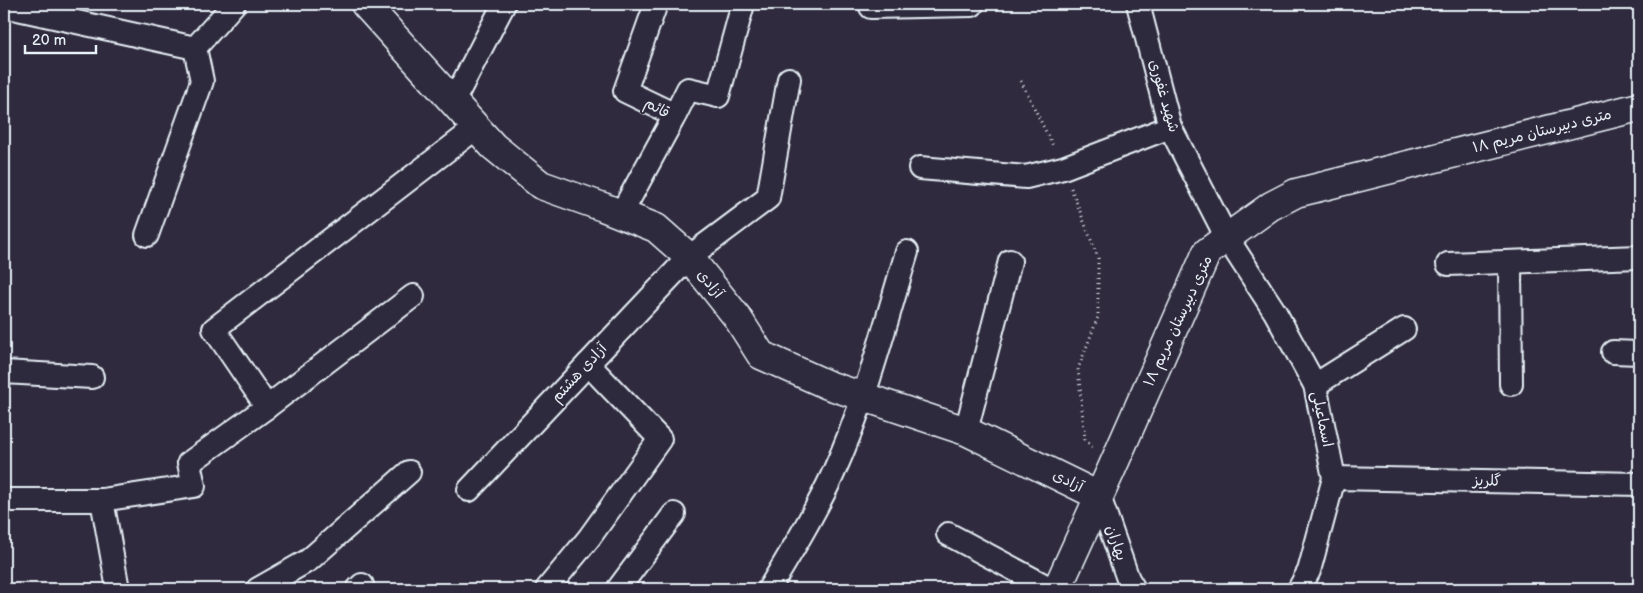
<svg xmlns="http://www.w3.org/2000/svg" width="1643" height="593" font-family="'Balsamiq Sans','Playpen Sans Arabic',sans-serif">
<rect width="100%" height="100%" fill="#2f2a3d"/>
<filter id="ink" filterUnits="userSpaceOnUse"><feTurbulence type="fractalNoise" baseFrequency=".02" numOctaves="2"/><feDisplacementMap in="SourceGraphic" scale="10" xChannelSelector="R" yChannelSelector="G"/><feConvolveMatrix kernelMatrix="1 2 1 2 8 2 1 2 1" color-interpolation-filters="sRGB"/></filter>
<g filter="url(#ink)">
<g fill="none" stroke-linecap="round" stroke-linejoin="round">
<defs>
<g id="street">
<polyline points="871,4 871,7 972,5"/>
<polyline points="1138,4 1170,127 1227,238 1275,312 1315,385 1334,478 1309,571 1299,589"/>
<polyline points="4,6 195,48 234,4"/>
<polyline points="453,102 504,4"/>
<polyline points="675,115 688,89 718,96 743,4"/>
<polyline points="920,168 1026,177 1063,168 1170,127"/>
<polyline points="621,214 675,115 625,91 656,4"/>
<polyline points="147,235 202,81 195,48"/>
<polyline points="1510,262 1511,384"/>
<polyline points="1448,264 1639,257"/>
<polyline points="1613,352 1639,353"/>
<polyline points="4,372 92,377"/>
<polyline points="1315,385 1404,329"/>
<polyline points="267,407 413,296"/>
<polyline points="966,431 1010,261"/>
<polyline points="1334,478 1639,484"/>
<polyline points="469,490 689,257 768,198 789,79"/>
<polyline points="1099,496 1128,579 1134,589"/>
<polyline points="4,500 102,500"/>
<polyline points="948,534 1051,589"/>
<polyline points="118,589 102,500 194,486 189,463 267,407 214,329 476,128"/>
<polyline points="258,589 309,560 409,472"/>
<polyline points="358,589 362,585"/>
<polyline points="547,589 589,538 660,439 588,364"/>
<polyline points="618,589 674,514"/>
<path d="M769,589C791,553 814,515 832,476C865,404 884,328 907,252"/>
</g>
<g id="secondary">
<polyline points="365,4 493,146 541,185 603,207 656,228 689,257 737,317 761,355 828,385 966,431 1099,496"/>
<polyline points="1057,589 1112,468 1207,252 1271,206 1296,193 1639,107"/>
</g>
</defs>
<use href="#street" stroke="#e8f1f8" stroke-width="26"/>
<use href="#secondary" stroke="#e8f1f8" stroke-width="31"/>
<g stroke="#e8f1f8" stroke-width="3" stroke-dasharray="1 4" stroke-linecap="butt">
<polyline points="1021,81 1054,148"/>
<polyline points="1071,188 1098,258 1098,317 1078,369 1085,439 1092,447"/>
</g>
<use href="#street" stroke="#2f2a3d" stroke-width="22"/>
<use href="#secondary" stroke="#2f2a3d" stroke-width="28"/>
</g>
</g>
<g text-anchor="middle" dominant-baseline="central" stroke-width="4" stroke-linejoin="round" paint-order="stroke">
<g font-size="15" fill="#e8f1f8" stroke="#2f2a3d">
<text transform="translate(1164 96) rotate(74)">شهید غفوری</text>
<text transform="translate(657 108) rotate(29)">قائم</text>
<text transform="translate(1542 131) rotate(-14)">۱۸ متری دبیرستان مریم</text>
<text transform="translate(710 284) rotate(51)">آزادی</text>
<text transform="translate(1178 321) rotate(-65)">۱۸ متری دبیرستان مریم</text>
<text transform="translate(579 373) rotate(-47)">آزادی هشتم</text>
<text transform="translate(1322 419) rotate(78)">اسماعیلی</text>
<text transform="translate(1068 481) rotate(26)">آزادی</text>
<text transform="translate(1487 481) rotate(1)">گلریز</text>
<text transform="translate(1116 543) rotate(71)">بهاران</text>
</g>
</g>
<rect width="1643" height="593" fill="none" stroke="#2f2a3d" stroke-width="20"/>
<rect x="10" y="10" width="1623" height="573" fill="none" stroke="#e8f1f8" stroke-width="2" filter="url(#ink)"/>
<path d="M25 45v8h71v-8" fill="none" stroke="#e8f1f8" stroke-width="2.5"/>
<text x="32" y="45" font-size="15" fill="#e8f1f8" stroke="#2f2a3d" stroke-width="4" paint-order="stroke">20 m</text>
</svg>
